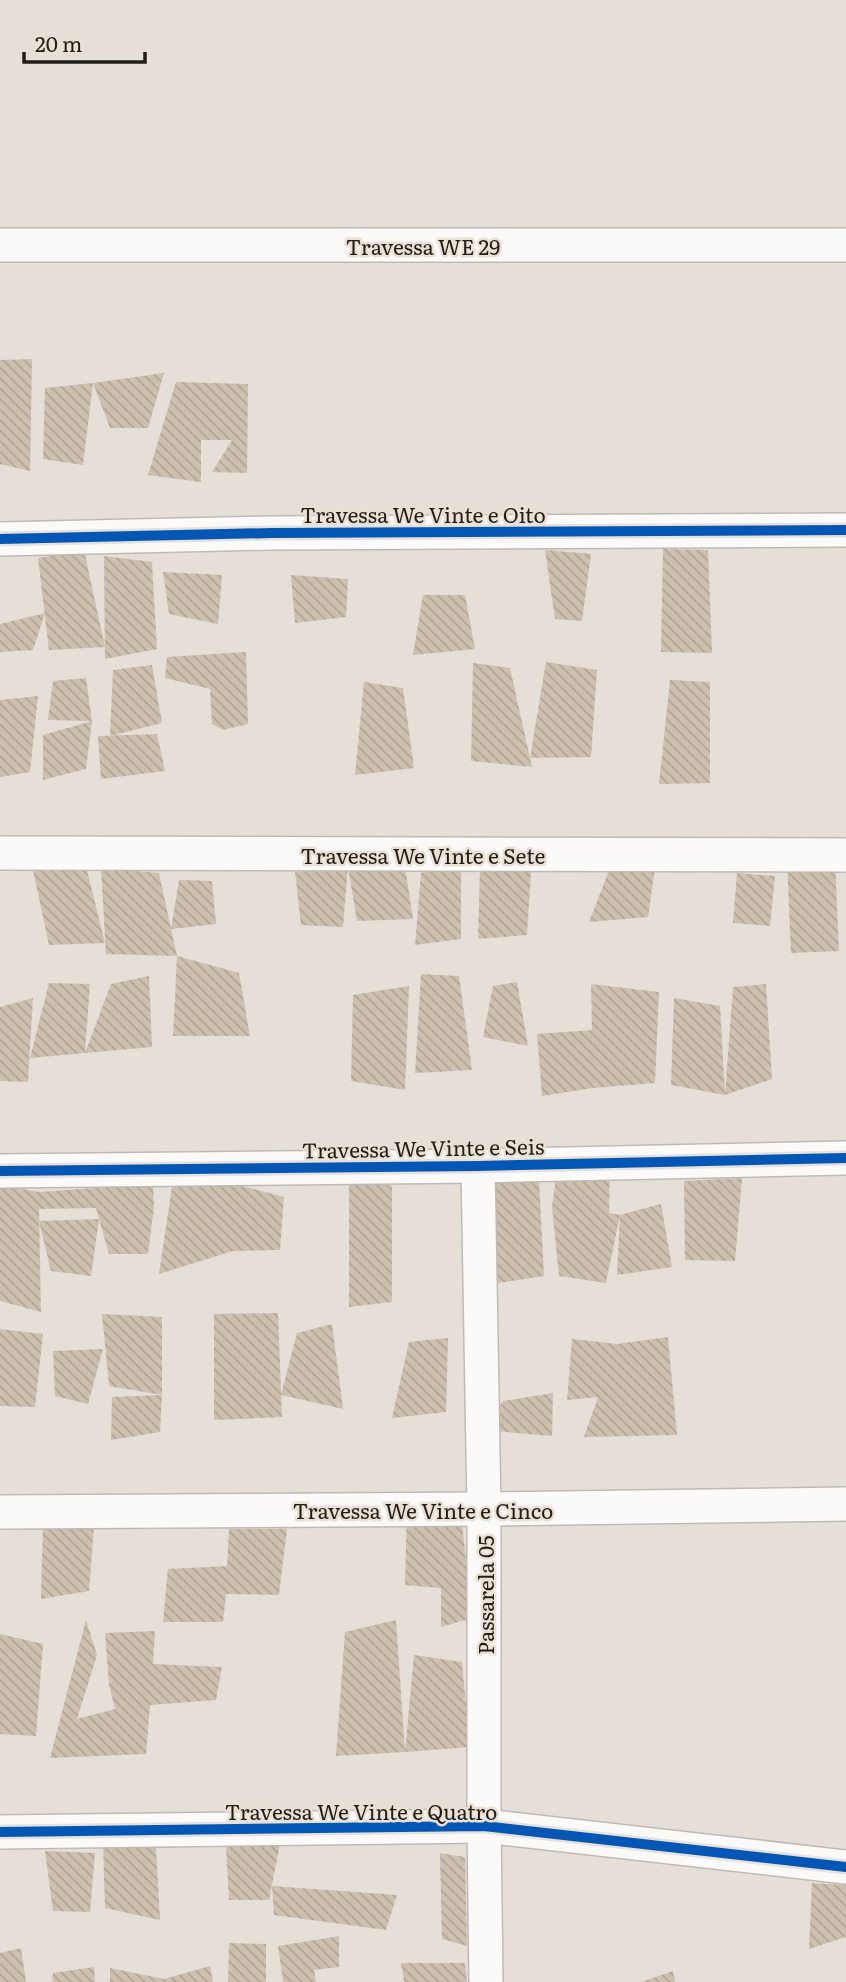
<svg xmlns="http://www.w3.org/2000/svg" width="846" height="1982" font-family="Literata,serif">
<defs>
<pattern id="building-back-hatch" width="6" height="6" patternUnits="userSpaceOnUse" patternTransform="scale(1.75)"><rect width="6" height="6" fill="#cdc0ae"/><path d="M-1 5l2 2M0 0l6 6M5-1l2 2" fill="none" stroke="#b0a595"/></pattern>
</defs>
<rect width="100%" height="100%" fill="#e5dfd8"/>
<g fill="url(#building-back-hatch)">
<polygon points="32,359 30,471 0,464 0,360"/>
<polygon points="164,373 148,428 110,428 93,383"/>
<polygon points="176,382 248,384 247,473 212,472 232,440 201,440 201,482 148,475"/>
<polygon points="93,383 83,465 43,459 45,388"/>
<polygon points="663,549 708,550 712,653 661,652"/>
<polygon points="84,550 105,647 49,650 38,558"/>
<polygon points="545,550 591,554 582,621 555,619"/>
<polygon points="104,556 152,562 157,649 105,659"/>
<polygon points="163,572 222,575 218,624 169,614"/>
<polygon points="291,575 348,579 346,617 295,623"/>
<polygon points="423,595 465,595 475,649 413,655"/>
<polygon points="45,613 33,650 0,652 0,624"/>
<polygon points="246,652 248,724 223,730 212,724 210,689 165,678 167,657"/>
<polygon points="546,662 597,670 591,757 530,758"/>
<polygon points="473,663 510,668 532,767 471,761"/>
<polygon points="152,665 162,723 110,736 113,670"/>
<polygon points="86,678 92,721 48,720 53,681"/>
<polygon points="670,680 710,682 710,783 659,784"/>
<polygon points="364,682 403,688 414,768 355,775"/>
<polygon points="38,696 30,772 0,777 0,700"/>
<polygon points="92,721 86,769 43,780 43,735"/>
<polygon points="157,734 165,771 101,779 98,736"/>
<polygon points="403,854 413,919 357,921 348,867"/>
<polygon points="461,854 461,939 415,945 421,873"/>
<polygon points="657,854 648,917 589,922 610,868"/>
<polygon points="835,860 839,951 791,953 787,862"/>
<polygon points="348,867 343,927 301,925 295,872"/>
<polygon points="101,868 159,873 177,956 106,954"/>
<polygon points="480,868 531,872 527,935 478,939"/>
<polygon points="33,870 87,870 105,943 49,945"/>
<polygon points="737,873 775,876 770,926 733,923"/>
<polygon points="179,880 212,881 216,924 171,929"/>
<polygon points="177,956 239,973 250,1036 173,1036"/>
<polygon points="421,974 459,976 472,1070 415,1073"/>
<polygon points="149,976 152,1047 85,1053 111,984"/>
<polygon points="517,982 528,1046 483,1037 493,986"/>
<polygon points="49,983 90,984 85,1053 30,1058"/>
<polygon points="591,984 659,992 655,1083 593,1088 542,1096 537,1034 592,1030"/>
<polygon points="766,984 772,1079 725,1095 733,987"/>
<polygon points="409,986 405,1090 351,1081 353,995"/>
<polygon points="33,998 28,1082 0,1081 0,1007"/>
<polygon points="674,998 720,1006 725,1095 671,1085"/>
<polygon points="610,1163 609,1213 620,1215 606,1283 559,1276 552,1207 558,1164"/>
<polygon points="349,1177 392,1186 392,1302 349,1307"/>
<polygon points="742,1178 735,1261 685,1260 684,1181"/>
<polygon points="173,1180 227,1182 284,1197 280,1250 233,1251 159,1274"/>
<polygon points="489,1180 539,1180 544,1276 491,1284"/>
<polygon points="153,1184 154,1207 148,1254 109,1254 96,1208 39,1209 41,1312 0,1301 0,1185 39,1192"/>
<polygon points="661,1204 672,1267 617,1275 620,1215"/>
<polygon points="99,1219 91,1276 51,1271 39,1221"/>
<polygon points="278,1313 282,1417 214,1420 214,1314"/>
<polygon points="102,1314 162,1317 162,1395 109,1386"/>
<polygon points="332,1324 343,1409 281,1395 297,1333"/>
<polygon points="0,1329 43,1334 35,1407 0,1406"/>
<polygon points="668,1337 677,1435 584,1437 598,1397 567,1400 572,1339 617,1344"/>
<polygon points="448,1338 446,1412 392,1418 409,1342"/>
<polygon points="103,1349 88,1404 55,1396 53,1351"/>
<polygon points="553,1393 552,1436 483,1430 503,1401"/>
<polygon points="162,1395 160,1432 111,1440 112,1397"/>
<polygon points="407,1509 462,1523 472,1618 441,1627 441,1588 405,1585"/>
<polygon points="43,1523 94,1527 89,1591 41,1599"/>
<polygon points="229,1529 287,1529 279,1595 226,1594 223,1622 163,1622 168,1569 227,1566"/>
<polygon points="86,1620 97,1655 77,1719 115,1709 109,1685 105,1633 155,1631 153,1664 222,1667 216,1700 150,1705 146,1754 50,1758"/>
<polygon points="396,1620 405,1752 336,1756 345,1632"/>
<polygon points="0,1634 43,1644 36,1736 0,1734"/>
<polygon points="414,1655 462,1662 470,1747 405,1752"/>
<polygon points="225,1829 281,1839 269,1900 229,1900"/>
<polygon points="103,1843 156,1847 160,1920 105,1908"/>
<polygon points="45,1851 95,1853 90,1912 53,1911"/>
<polygon points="440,1853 465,1857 467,1946 442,1939"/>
<polygon points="812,1883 846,1885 846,1937 809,1949"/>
<polygon points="272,1886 397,1895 386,1930 274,1915"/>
<polygon points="339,1936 339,1967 314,1970 316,1982 283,1982 278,1946"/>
<polygon points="229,1943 266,1944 266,1982 228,1982"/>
<polygon points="21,1948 26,1982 0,1982 0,1953"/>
<polygon points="401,1963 465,1963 467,1982 404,1982"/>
<polygon points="210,1966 213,1982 110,1982 110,1968 164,1979"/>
<polygon points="94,1967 95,1982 52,1982 53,1973"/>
<polygon points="673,1971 675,1982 641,1982"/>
</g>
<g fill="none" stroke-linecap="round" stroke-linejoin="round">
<defs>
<g id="street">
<polyline points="0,245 846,245"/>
<polyline points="0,539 272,533 846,530"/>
<polyline points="0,853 846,855"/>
<polyline points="478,1166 484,1509 484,1826 486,1982"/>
<polyline points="0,1171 478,1166 846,1158"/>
<polyline points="0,1512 484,1509 846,1504"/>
<polyline points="0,1832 484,1826 846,1867"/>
</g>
</defs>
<use href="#street" stroke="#bebab4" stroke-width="36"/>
<use href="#street" stroke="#fbfaf9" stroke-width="33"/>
<defs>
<g id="cycleway">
<polyline points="0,539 272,533 846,530"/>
<polyline points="0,1171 478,1166 846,1158"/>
<polyline points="0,1832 484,1826 846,1867"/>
</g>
</defs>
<use href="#cycleway" stroke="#eae0d3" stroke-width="15"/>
<use href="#cycleway" stroke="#0057b8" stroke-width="10"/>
</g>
<g text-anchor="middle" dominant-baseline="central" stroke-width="5" stroke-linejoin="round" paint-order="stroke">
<g font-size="21" fill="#211d19" stroke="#eae0d3">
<text x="423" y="245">Travessa WE 29</text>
<text x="423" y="513">Travessa We Vinte e Oito</text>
<text x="423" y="854">Travessa We Vinte e Sete</text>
<text transform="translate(423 1147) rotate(-1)">Travessa We Vinte e Seis</text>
<text x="423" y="1509">Travessa We Vinte e Cinco</text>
<text transform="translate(484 1595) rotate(-90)">Passarela 05</text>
<text x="361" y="1810">Travessa We Vinte e Quatro</text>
</g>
</g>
<path d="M24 52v10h121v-10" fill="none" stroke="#211d19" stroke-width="3.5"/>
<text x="35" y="52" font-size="21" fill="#211d19" stroke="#eae0d3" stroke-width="5" paint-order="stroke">20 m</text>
</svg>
